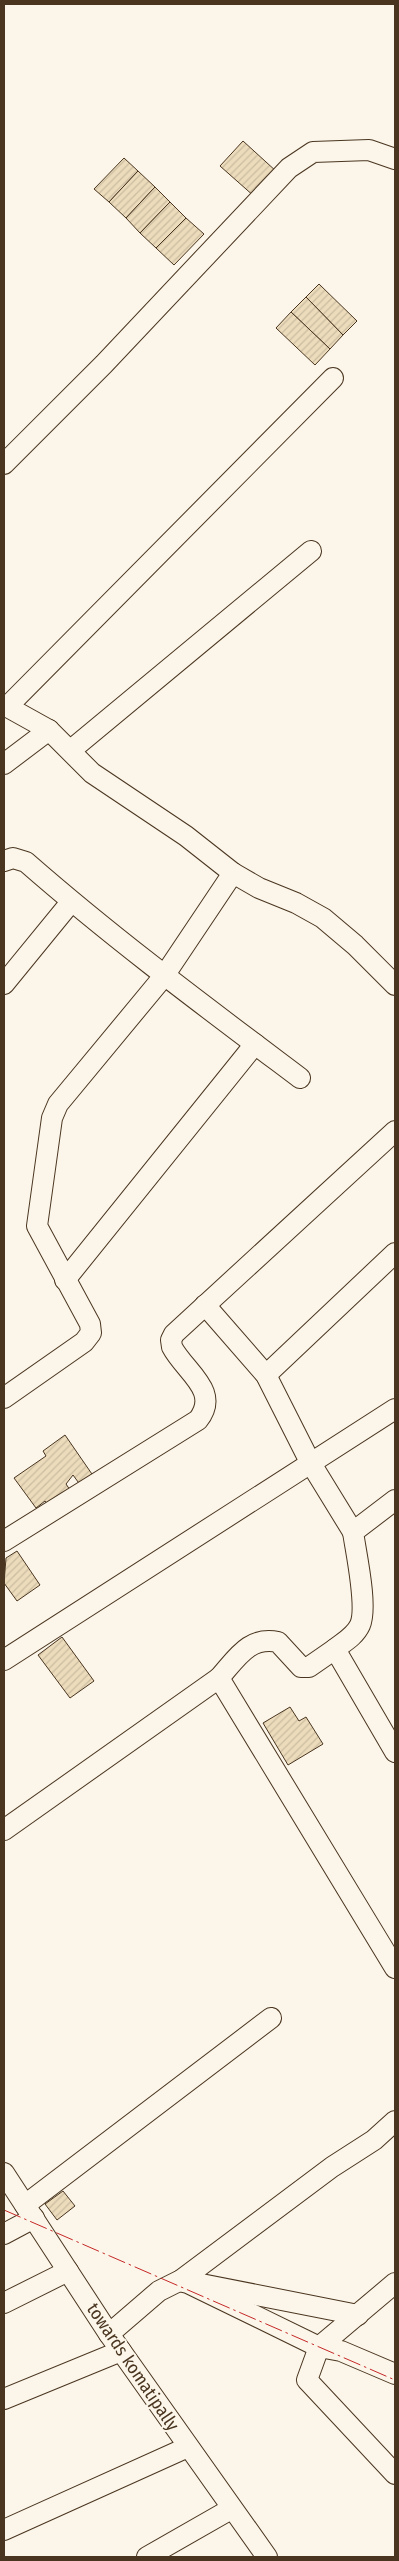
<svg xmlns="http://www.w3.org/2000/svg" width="399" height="2561" font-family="'Fira Sans Condensed',sans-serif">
<defs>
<pattern id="building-hatch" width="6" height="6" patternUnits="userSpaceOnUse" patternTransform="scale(1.25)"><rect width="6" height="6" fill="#ecdcbc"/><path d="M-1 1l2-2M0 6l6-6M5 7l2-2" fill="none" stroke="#ccbda1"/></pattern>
</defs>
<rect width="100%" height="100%" fill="#fbf6e9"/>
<g fill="url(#building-hatch)" stroke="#4a3520">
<polygon points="243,141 277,172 255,197 220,166"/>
<polygon points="124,158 138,171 109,202 94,189"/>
<polygon points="138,171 155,187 126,218 109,202"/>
<polygon points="155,187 170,202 140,233 126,218"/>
<polygon points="170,202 186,218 156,248 140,233"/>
<polygon points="186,218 204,234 174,265 156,248"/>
<polygon points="319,284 357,321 343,335 306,297"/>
<polygon points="306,297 343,335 330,349 291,312"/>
<polygon points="291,312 330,349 315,365 276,328"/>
<polygon points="65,1435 94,1477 81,1486 73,1475 66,1484 70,1490 48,1505 45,1501 36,1508 14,1478 46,1456 43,1451"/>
<polygon points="17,1551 40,1585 17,1601 4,1583 6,1558"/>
<polygon points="62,1637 94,1681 70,1698 38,1655"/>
<polygon points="290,1707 299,1721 306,1717 323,1744 288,1765 263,1723"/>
<polygon points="63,2191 75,2206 57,2220 45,2204"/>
</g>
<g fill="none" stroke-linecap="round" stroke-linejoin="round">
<defs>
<g id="minor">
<polyline points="4,464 104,364 289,168 313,152 369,150 395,159"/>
<polyline points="4,705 49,730 92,773 186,836 233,873 259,888 296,903 323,918 355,945 395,985"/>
<polyline points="7,707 333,378"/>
<polyline points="71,750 311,551"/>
<polyline points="4,764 49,730"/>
<path d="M4,861L13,858L26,862C114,939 207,1008 300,1078"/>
<polyline points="4,984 71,902"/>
<polyline points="65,1280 255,1044"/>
<polyline points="205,1305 266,1375 310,1462 353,1532"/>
<polyline points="266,1375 395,1253"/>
<polyline points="4,1398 84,1342 91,1333 90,1324 37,1226 52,1118 58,1104 164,976 233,873"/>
<path d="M395,1500L353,1532C356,1553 368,1607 360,1625C355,1636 344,1642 335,1649L395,1752"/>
<path d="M4,1541L198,1420C221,1391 185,1372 172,1347L171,1340L174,1334L395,1131"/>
<path d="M335,1649L309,1667H301L278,1642C249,1636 237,1658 219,1678L395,1968"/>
<polyline points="4,1660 395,1409"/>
<polyline points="4,1830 219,1678"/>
<polyline points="4,2173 109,2334 267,2557"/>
<polyline points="25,2205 271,2018"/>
<polyline points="4,2234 34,2218"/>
<polyline points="395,2283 319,2347 307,2380 395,2474"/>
<polyline points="4,2303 68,2271"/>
<polyline points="358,2315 181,2280 332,2167 374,2140 395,2121"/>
<polyline points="109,2334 159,2291 179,2281 188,2283 319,2347 341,2351 395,2374"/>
<polyline points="4,2399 121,2351"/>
<polyline points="4,2530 188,2447"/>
<polyline points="147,2557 231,2509"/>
</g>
</defs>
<use href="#minor" stroke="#4a3520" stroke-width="22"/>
<use href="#minor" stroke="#fbf6e9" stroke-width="20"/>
<polyline stroke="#c62828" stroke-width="1" stroke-dasharray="18 4 2.5 4" stroke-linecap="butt" points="4,2210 395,2380"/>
</g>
<g text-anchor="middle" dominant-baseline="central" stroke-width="4" stroke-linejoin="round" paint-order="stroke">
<g font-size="18" fill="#4a3520" stroke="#fbf6e9">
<text transform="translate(133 2367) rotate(56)">towards komatipally</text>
</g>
</g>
<rect width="399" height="2561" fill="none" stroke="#4a3520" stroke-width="10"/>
</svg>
